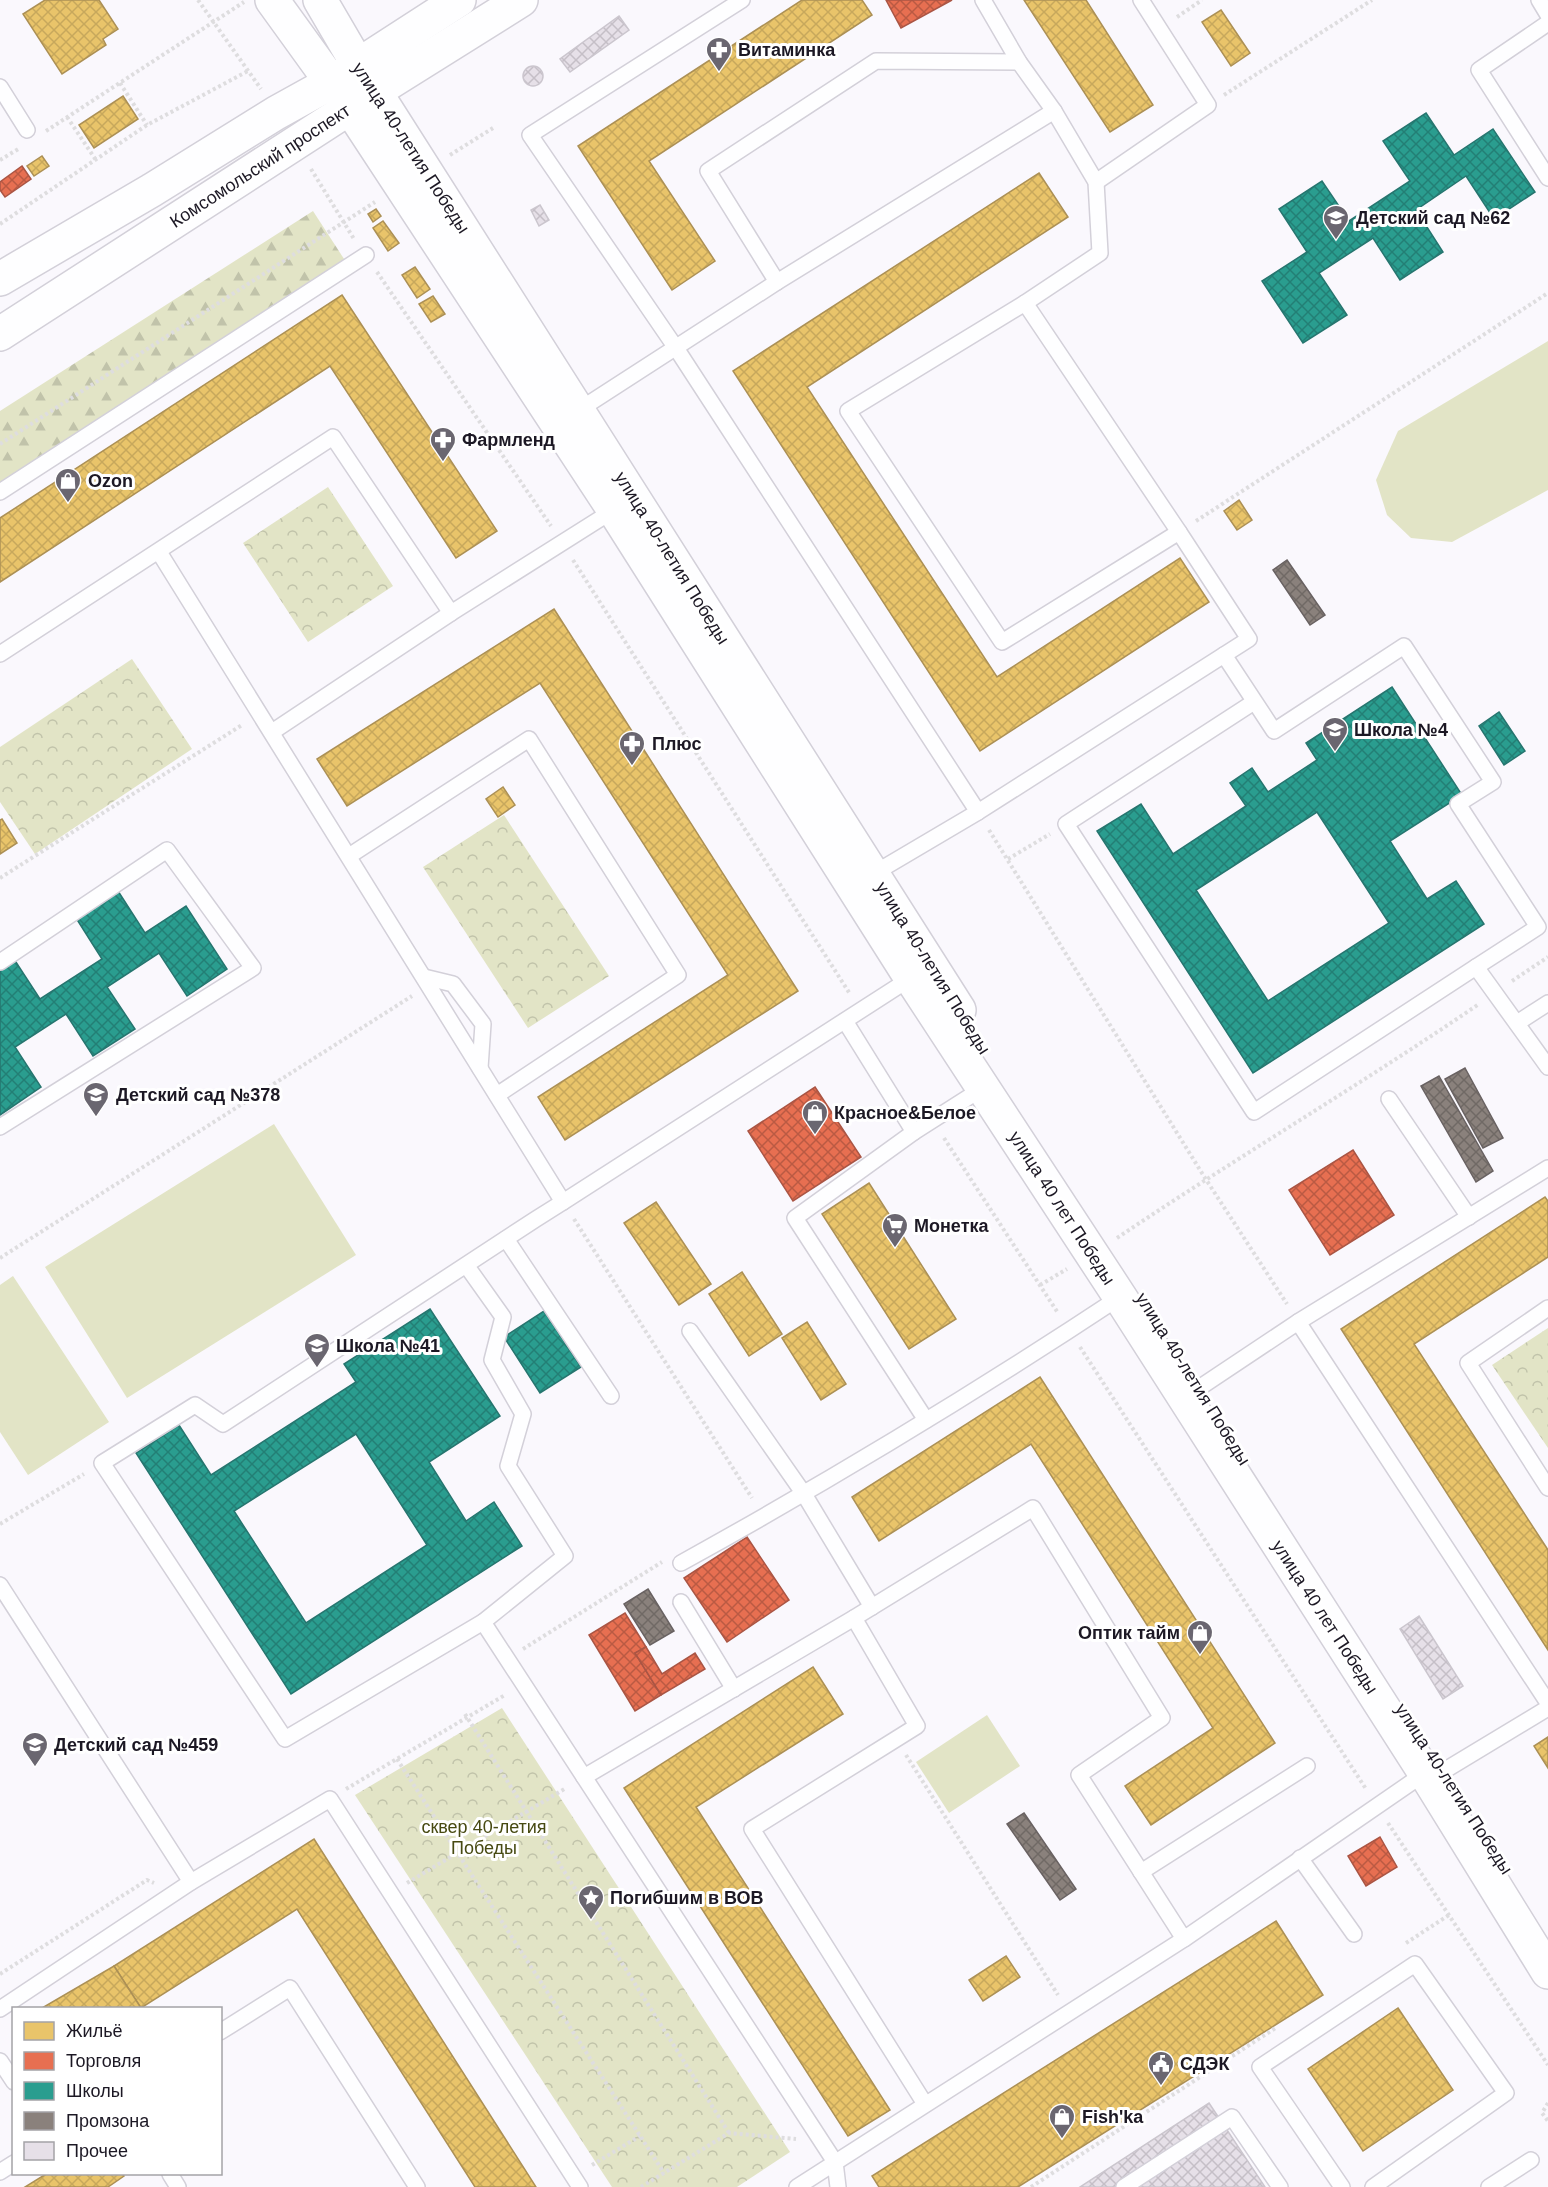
<svg xmlns="http://www.w3.org/2000/svg" width="1548" height="2187" font-family="Arial,sans-serif">
<defs>
<pattern id="forest-firs" width="22" height="20" patternUnits="userSpaceOnUse" patternTransform="scale(1.5)"><rect width="22" height="20" fill="#e2e4c6"/><path d="M5 1l3.5 6h-7zM16 11l3.5 6h-7z" fill="#c1c3aa"/></pattern>
<pattern id="park-crowns" width="20" height="18" patternUnits="userSpaceOnUse" patternTransform="scale(1.5)"><rect width="20" height="18" fill="#e2e4c6"/><path d="M2 6a3 3 0 1 1 6 0M12 15a3 3 0 1 1 6 0" fill="none" stroke="#c1c3aa"/></pattern>
<pattern id="homes-cross-hatch" width="8" height="8" patternUnits="userSpaceOnUse" patternTransform="scale(1.5)"><rect width="8" height="8" fill="#e9c46a"/><path d="M0 0l8 8M0 8l8-8" fill="none" stroke="#c7a85c"/></pattern>
<pattern id="shops-cross-hatch" width="8" height="8" patternUnits="userSpaceOnUse" patternTransform="scale(1.5)"><rect width="8" height="8" fill="#e76f51"/><path d="M0 0l8 8M0 8l8-8" fill="none" stroke="#ba5a43"/></pattern>
<pattern id="schools-cross-hatch" width="8" height="8" patternUnits="userSpaceOnUse" patternTransform="scale(1.5)"><rect width="8" height="8" fill="#2a9d8f"/><path d="M0 0l8 8M0 8l8-8" fill="none" stroke="#237f75"/></pattern>
<pattern id="industry-cross-hatch" width="8" height="8" patternUnits="userSpaceOnUse" patternTransform="scale(1.5)"><rect width="8" height="8" fill="#8a817c"/><path d="M0 0l8 8M0 8l8-8" fill="none" stroke="#706965"/></pattern>
<pattern id="building-cross-hatch" width="8" height="8" patternUnits="userSpaceOnUse" patternTransform="scale(1.5)"><rect width="8" height="8" fill="#e6e0e8"/><path d="M0 0l8 8M0 8l8-8" fill="none" stroke="#c5bfc7"/></pattern>
</defs>
<rect width="100%" height="100%" fill="#faf8fd"/>
<polygon fill="url(#forest-firs)" points="313,211 346,262 0,483 0,411"/>
<g fill="url(#park-crowns)">
<polygon points="328,487 393,586 308,642 243,543"/>
<polygon points="132,659 192,749 35,854 0,802 0,747"/>
<polygon points="504,815 609,976 528,1028 423,867"/>
<polygon points="1548,1328 1548,1448 1492,1365"/>
<polygon points="502,1708 790,2152 737,2187 612,2187 355,1795"/>
</g>
<g fill="#e2e4c6">
<polygon points="1548,341 1548,490 1452,542 1411,538 1387,515 1376,480 1398,431"/>
<polygon points="274,1124 356,1255 127,1398 45,1267"/>
<polygon points="13,1276 109,1422 28,1475 0,1432 0,1285"/>
<polygon points="987,1715 1020,1766 949,1813 916,1762"/>
</g>
<g fill="url(#homes-cross-hatch)" stroke="#ac9055" stroke-width="1.5">
<polygon points="45,0 99,0 118,29 103,39 106,45 62,74 23,14"/>
<polygon points="802,0 862,0 872,15 649,161 715,261 672,290 578,146"/>
<polygon points="1024,0 1086,0 1153,105 1110,132"/>
<polygon points="1221,10 1250,53 1231,66 1202,22"/>
<polygon points="123,96 138,119 94,148 79,125"/>
<polygon points="42,156 49,166 34,176 27,166"/>
<polygon points="1039,173 1068,217 807,387 997,677 1180,558 1209,602 980,751 733,371"/>
<polygon points="376,209 381,216 373,222 368,214"/>
<polygon points="383,221 399,243 388,251 373,228"/>
<polygon points="415,267 430,289 417,298 402,275"/>
<polygon points="342,295 497,531 456,558 330,366 0,582 0,518"/>
<polygon points="433,296 445,314 431,322 419,304"/>
<polygon points="1239,500 1252,520 1237,530 1224,511"/>
<polygon points="554,609 798,991 565,1140 538,1097 728,975 540,683 347,806 317,759"/>
<polygon points="503,787 515,805 498,817 486,799"/>
<polygon points="2,819 17,843 0,854 0,820"/>
<polygon points="869,1183 956,1319 909,1349 822,1214"/>
<polygon points="1545,1197 1548,1201 1548,1257 1414,1344 1548,1550 1548,1650 1341,1329"/>
<polygon points="656,1202 711,1284 679,1305 624,1223"/>
<polygon points="742,1272 782,1334 749,1356 709,1294"/>
<polygon points="807,1322 846,1384 821,1400 782,1338"/>
<polygon points="1040,1377 1275,1743 1151,1825 1125,1786 1213,1728 1031,1444 879,1541 852,1497"/>
<polygon points="813,1667 843,1714 696,1807 890,2110 848,2136 624,1788"/>
<polygon points="1548,1737 1548,1768 1534,1746"/>
<polygon points="314,1839 536,2187 475,2187 297,1909 141,2008 114,1966"/>
<polygon points="1276,1921 1323,1995 1018,2187 879,2187 872,2176"/>
<polygon points="1006,1956 1020,1977 983,2001 969,1980"/>
<polygon points="114,1966 141,2008 42,2008"/>
<polygon points="1398,2008 1453,2090 1363,2151 1308,2069"/>
<polygon points="46,2174 123,2174 124,2176 108,2187 25,2187"/>
</g>
<g fill="url(#shops-cross-hatch)" stroke="#a54" stroke-width="1.5">
<polygon points="886,0 952,0 901,28"/>
<polygon points="22,166 31,179 5,197 0,190 0,182"/>
<polygon points="815,1087 861,1157 793,1201 748,1131"/>
<polygon points="1353,1150 1394,1215 1330,1255 1289,1190"/>
<polygon points="747,1537 789,1600 727,1642 684,1578"/>
<polygon points="625,1613 646,1647 635,1653 661,1695 635,1711 589,1635"/>
<polygon points="646,1647 662,1674 695,1653 705,1669 661,1695 635,1653"/>
<polygon points="1380,1837 1397,1867 1366,1886 1348,1856"/>
</g>
<g fill="url(#schools-cross-hatch)" stroke="#26756f" stroke-width="1.5" fill-rule="evenodd">
<polygon points="1426,113 1454,155 1493,129 1535,192 1494,219 1466,176 1416,210 1443,252 1400,280 1373,238 1319,273 1347,315 1303,343 1262,281 1307,252 1279,209 1322,181 1349,221 1410,181 1383,141"/>
<path d="M1392,687L1462,795L1390,841L1427,899L1456,881L1484,924L1253,1073L1097,831L1141,804L1173,854L1246,806L1230,783L1252,768L1268,792L1317,760L1306,743ZM1317,812L1389,923L1268,1001L1196,890Z"/>
<polygon points="1499,712 1525,751 1504,765 1479,726"/>
<polygon points="118,891 145,933 186,906 227,969 187,996 159,953 107,987 135,1029 93,1056 66,1014 15,1047 41,1087 0,1115 0,968 14,959 40,999 102,959 76,918"/>
<path d="M430,1309L500,1416L429,1462L466,1521L494,1502L522,1546L291,1694L136,1453L179,1425L211,1475L356,1382L344,1364ZM356,1434L427,1545L306,1623L234,1511Z"/>
<polygon points="544,1311 581,1367 540,1393 504,1337"/>
</g>
<g fill="url(#industry-cross-hatch)" stroke="#696262" stroke-width="1.5">
<polygon points="1287,560 1325,615 1310,625 1273,570"/>
<polygon points="1465,1068 1503,1138 1483,1148 1445,1079"/>
<polygon points="1439,1076 1493,1171 1476,1182 1421,1086"/>
<polygon points="648,1589 674,1631 650,1645 624,1604"/>
<polygon points="1024,1813 1076,1889 1060,1900 1007,1824"/>
</g>
<g fill="url(#building-cross-hatch)" stroke="#cbc6ce" stroke-width="1.5">
<polygon points="619,16 629,30 570,72 560,59"/>
<circle cx="533" cy="76" r="10"/>
<polygon points="540,205 549,220 539,226 531,210"/>
<polygon points="1419,1616 1463,1686 1443,1699 1400,1629"/>
<polygon points="1209,2103 1265,2187 1080,2187"/>
</g>
<g fill="none" stroke-linecap="round" stroke-linejoin="round">
<defs>
<g id="lane">
<polyline points="742,0 530,135 676,348 978,812"/>
<polyline points="1539,0 1548,15"/>
<polyline points="1548,23 1479,70 1548,178"/>
<polyline points="0,87 27,130"/>
<polyline points="1096,182 1208,105 1141,0"/>
<polyline points="777,282 708,171 876,61 1019,62"/>
<polyline points="1025,303 1179,532"/>
<polyline points="579,410 777,282 1054,111"/>
<polyline points="0,492 366,255"/>
<polyline points="159,552 563,1202 911,978"/>
<polyline points="0,654 333,437 451,613"/>
<polyline points="1224,655 1274,731 1404,646 1493,782 1458,804 1538,927 1476,967"/>
<polyline points="1254,702 1066,824 1254,1112 1476,967 1548,1067"/>
<polyline points="272,732 451,613 614,510"/>
<polyline points="349,856 529,739 678,975 497,1095"/>
<polyline points="873,874 978,812 1249,639 1179,532 1002,642 848,411 1025,303 1100,253 1096,182 1054,111 1019,62 983,0"/>
<polyline points="0,962 167,850 253,968 0,1127"/>
<polyline points="424,977 453,984 483,1024 480,1068"/>
<polyline points="845,1021 914,1132"/>
<polyline points="1517,1023 1548,1003"/>
<polyline points="1389,1099 1469,1217"/>
<polyline points="506,1239 611,1396"/>
<polyline points="466,1265 503,1317 492,1360 523,1414 508,1466 565,1556 483,1622 285,1739 102,1463 195,1405 223,1424 536,1219 563,1202"/>
<polyline points="1548,1308 1468,1363 1548,1488"/>
<polyline points="1298,1322 1548,1703"/>
<polyline points="690,1331 804,1494 872,1607"/>
<polyline points="1199,1388 1298,1322 1548,1168"/>
<polyline points="926,1420 795,1218 914,1132 983,1088"/>
<path d="M681,1563C831,1480 978,1391 1120,1297"/>
<polyline points="0,1585 191,1882"/>
<polyline points="681,1602 734,1689"/>
<polyline points="854,1618 917,1726 752,1829 925,2104"/>
<polyline points="483,1622 835,2162 838,2187"/>
<polyline points="1442,1772 1548,1708"/>
<polyline points="584,1777 854,1618 1033,1508 1162,1718 1079,1775 1184,1939"/>
<polyline points="1300,1858 1354,1934"/>
<polyline points="1141,1872 1307,1766"/>
<polyline points="0,2009 191,1882 330,1799 580,2187"/>
<polyline points="220,2032 290,1988 417,2187"/>
<polyline points="0,2061 14,2082"/>
<polyline points="0,2172 14,2163"/>
<polyline points="170,2174 178,2187"/>
<polyline points="797,2187 1184,1939 1425,1773"/>
<polyline points="1124,2187 1232,2117 1280,2187"/>
<polyline points="1342,2187 1260,2067 1415,1964 1506,2093 1373,2187"/>
<polyline points="1489,2187 1531,2160"/>
</g>
<g id="secondary">
<polyline points="272,0 350,108 614,510 911,978 1120,1297 1425,1773 1548,1972"/>
<polyline points="320,0 358,65 959,1010"/>
<polyline points="0,279 152,190 276,113 332,82 459,0"/>
<polyline points="0,334 376,91 521,0"/>
</g>
</defs>
<use href="#lane" stroke="#d3d0d9" stroke-width="18"/>
<use href="#secondary" stroke="#d3d0d9" stroke-width="36"/>
<g stroke="#dedddf" stroke-width="4" stroke-dasharray="3 3" stroke-linecap="butt">
<polyline points="198,0 261,89"/>
<polyline points="1177,17 1202,0"/>
<polyline points="120,83 147,125"/>
<polyline points="1224,95 1372,0"/>
<polyline points="67,117 96,160"/>
<polyline points="46,131 244,2"/>
<polyline points="450,155 493,128"/>
<polyline points="0,160 20,148"/>
<polyline points="311,169 354,239"/>
<polyline points="0,224 147,125 248,71"/>
<polyline points="377,272 551,526"/>
<polyline points="0,444 375,202"/>
<polyline points="1196,521 1548,293"/>
<polyline points="573,560 850,994"/>
<polyline points="989,830 1205,1178 1287,1304"/>
<polyline points="1008,859 1050,834"/>
<polyline points="0,878 242,725"/>
<polyline points="1512,981 1548,957"/>
<polyline points="944,1138 1058,1313"/>
<polyline points="574,1219 752,1498"/>
<path d="M1117,1238C1236,1158 1360,1085 1479,1004"/>
<polyline points="0,1258 412,996"/>
<polyline points="1040,1285 1067,1269"/>
<polyline points="1080,1347 1366,1789"/>
<polyline points="0,1524 84,1474"/>
<polyline points="523,1649 662,1562"/>
<polyline points="465,1714 729,2133"/>
<polyline points="906,1755 1058,1995"/>
<polyline points="397,1759 664,2173"/>
<polyline points="346,1789 505,1695"/>
<polyline points="1388,1823 1548,2065"/>
<polyline points="407,1883 566,1788"/>
<polyline points="1406,1943 1449,1915"/>
<polyline points="0,1974 147,1880 154,1883"/>
<polyline points="1548,2103 1542,2113 1548,2121"/>
<polyline points="592,2165 640,2136"/>
<polyline points="641,2187 729,2133 796,2139"/>
<polyline points="1031,2187 1277,2027"/>
</g>
<use href="#lane" stroke="#fefeff" stroke-width="15"/>
<use href="#secondary" stroke="#fefeff" stroke-width="33"/>
</g>
<defs>
<symbol id="pharmacy-pin" viewBox="-11 -11 22 30"><path d="M0 17L-7.5 6A9.5 9.5 0 1 1 7.5 6Z" fill="#6a6670" stroke="#fff"/><path d="M-2-6h4v4h4v4h-4v4h-4v-4h-4v-4h4Z" fill="#fff"/></symbol>
<symbol id="school-pin" viewBox="-11 -11 22 30"><path d="M0 17L-7.5 6A9.5 9.5 0 1 1 7.5 6Z" fill="#6a6670" stroke="#fff"/><path d="M0-5L7-2L0 1L-7-2ZM-4 1L0 2.5L4 1V4Q0 6-4 4Z" fill="#fff"/></symbol>
<symbol id="shop-pin" viewBox="-11 -11 22 30"><path d="M0 17L-7.5 6A9.5 9.5 0 1 1 7.5 6Z" fill="#6a6670" stroke="#fff"/><path d="M-5-2.5h2.3a2.7 3.5 0 0 1 5.4 0H5L5.5 6h-11ZM-1.5-2.5h3a1.5 2.3 0 0 0-3 0Z" fill="#fff"/></symbol>
<symbol id="supermarket-pin" viewBox="-11 -11 22 30"><path d="M0 17L-7.5 6A9.5 9.5 0 1 1 7.5 6Z" fill="#6a6670" stroke="#fff"/><path d="M-6-5.5h2.5l.6 2H6L4.5 2H-2.5L-4.4-4H-6ZM-1.5 3.2a1.3 1.3 0 1 0 .1 0ZM3 3.2a1.3 1.3 0 1 0 .1 0Z" fill="#fff"/></symbol>
<symbol id="sight-pin" viewBox="-11 -11 22 30"><path d="M0 17L-7.5 6A9.5 9.5 0 1 1 7.5 6Z" fill="#6a6670" stroke="#fff"/><path d="M0-6L1.8-2.2L6-1.7L2.9 1.2L3.7 5.4L0 3.3L-3.7 5.4L-2.9 1.2L-6-1.7L-1.8-2.2Z" fill="#fff"/></symbol>
<symbol id="civic-pin" viewBox="-11 -11 22 30"><path d="M0 17L-7.5 6A9.5 9.5 0 1 1 7.5 6Z" fill="#6a6670" stroke="#fff"/><path d="M-.6-6.5H3V-4.5H.6V-3L4-1V1h2V6H-6V1h2V-1L-.6-3ZM-1.2 2.5V6h2.4V2.5Z" fill="#fff"/></symbol>
</defs>
<g fill-rule="evenodd">
<use href="#pharmacy-pin" x="704" y="35" width="30" height="40"/>
<use href="#school-pin" x="1321" y="203" width="30" height="40"/>
<use href="#pharmacy-pin" x="428" y="425" width="30" height="40"/>
<use href="#shop-pin" x="53" y="466" width="30" height="40"/>
<use href="#school-pin" x="1320" y="715" width="30" height="40"/>
<use href="#pharmacy-pin" x="617" y="729" width="30" height="40"/>
<use href="#school-pin" x="81" y="1080" width="30" height="40"/>
<use href="#shop-pin" x="800" y="1098" width="30" height="40"/>
<use href="#supermarket-pin" x="880" y="1211" width="30" height="40"/>
<use href="#school-pin" x="302" y="1331" width="30" height="40"/>
<use href="#shop-pin" x="1185" y="1618" width="30" height="40"/>
<use href="#school-pin" x="20" y="1730" width="30" height="40"/>
<use href="#sight-pin" x="576" y="1883" width="30" height="40"/>
<use href="#civic-pin" x="1146" y="2049" width="30" height="40"/>
<use href="#shop-pin" x="1047" y="2102" width="30" height="40"/>
</g>
<g text-anchor="middle" dominant-baseline="central" stroke-width="6" stroke-linejoin="round" paint-order="stroke">
<g font-size="18" font-weight="bold" fill="#1c1824" stroke="#fff" text-anchor="start">
<text x="738" y="50">Витаминка</text>
<text x="1356" y="218">Детский сад №62</text>
<text x="462" y="440">Фармленд</text>
<text x="88" y="481">Ozon</text>
<text x="1354" y="730">Школа №4</text>
<text x="652" y="744">Плюс</text>
<text x="116" y="1095">Детский сад №378</text>
<text x="834" y="1113">Красное&amp;Белое</text>
<text x="914" y="1226">Монетка</text>
<text x="336" y="1346">Школа №41</text>
<text x="1180" y="1633" text-anchor="end">Оптик тайм</text>
<text x="54" y="1745">Детский сад №459</text>
<text x="610" y="1898">Погибшим в ВОВ</text>
<text x="1180" y="2064">СДЭК</text>
<text x="1082" y="2117">Fish'ka</text>
</g>
<g font-size="18" fill="#1c1824" stroke="#fff">
<text transform="translate(411 148) rotate(57)">улица 40-летия Победы</text>
<text transform="translate(260 166) rotate(-33)">Комсомольский проспект</text>
<text transform="translate(672 558) rotate(58)">улица 40-летия Победы</text>
<text transform="translate(933 968) rotate(58)">улица 40-летия Победы</text>
<text transform="translate(1062 1208) rotate(57)">улица 40 лет Победы</text>
<text transform="translate(1193 1379) rotate(58)">улица 40-летия Победы</text>
<text transform="translate(1325 1617) rotate(57)">улица 40 лет Победы</text>
<text transform="translate(1454 1789) rotate(57)">улица 40-летия Победы</text>
</g>
<g font-size="18" fill="#474a12" stroke="#fff">
<text x="484" y="1827">сквер 40-летия<tspan x="484" dy="21">Победы</tspan></text>
</g>
</g>
<rect x="12" y="2007" width="210" height="168" fill="#ffffff" stroke="#a4a3a7" stroke-width="1.5"/>
<rect x="24" y="2022" width="30" height="18" fill="#e9c46a" stroke="#a4a3a7" stroke-width="1.5"/>
<text x="66" y="2037" font-size="18" fill="#1c1824">Жильё</text>
<rect x="24" y="2052" width="30" height="18" fill="#e76f51" stroke="#a4a3a7" stroke-width="1.5"/>
<text x="66" y="2067" font-size="18" fill="#1c1824">Торговля</text>
<rect x="24" y="2082" width="30" height="18" fill="#2a9d8f" stroke="#a4a3a7" stroke-width="1.5"/>
<text x="66" y="2097" font-size="18" fill="#1c1824">Школы</text>
<rect x="24" y="2112" width="30" height="18" fill="#8a817c" stroke="#a4a3a7" stroke-width="1.5"/>
<text x="66" y="2127" font-size="18" fill="#1c1824">Промзона</text>
<rect x="24" y="2142" width="30" height="18" fill="#e6e0e8" stroke="#a4a3a7" stroke-width="1.5"/>
<text x="66" y="2157" font-size="18" fill="#1c1824">Прочее</text>
</svg>
